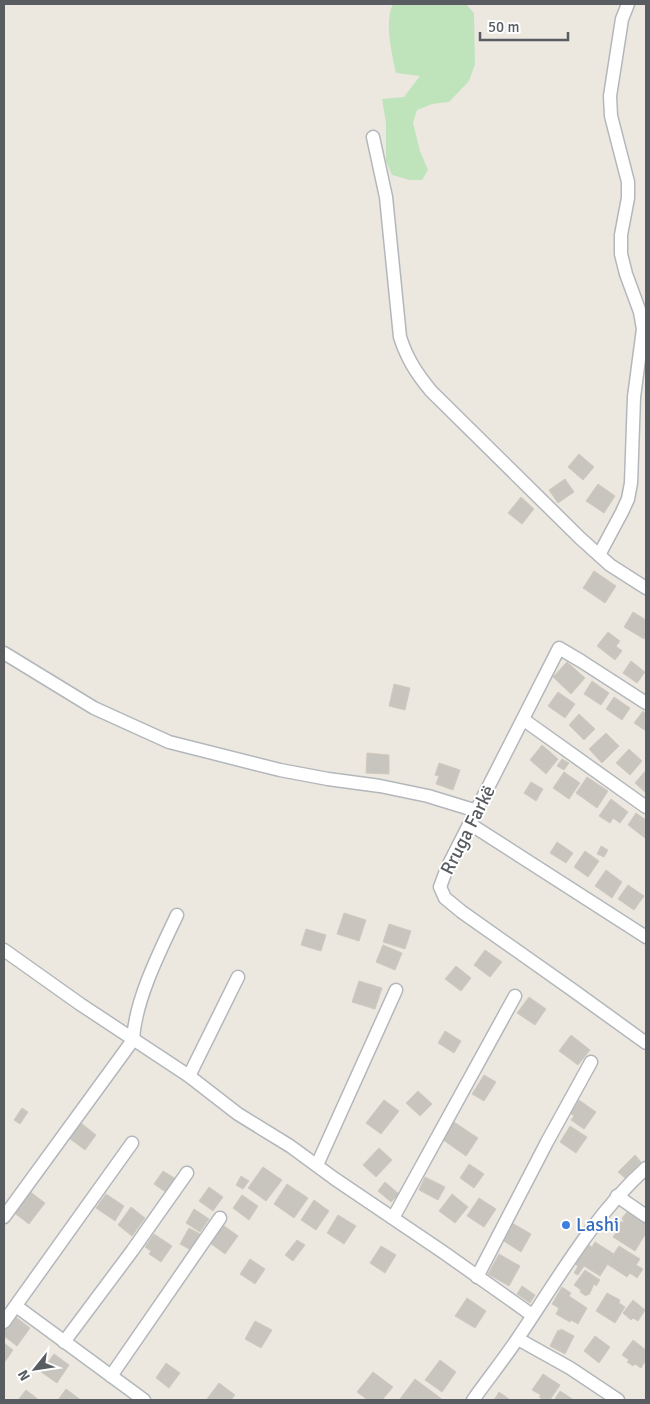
<svg xmlns="http://www.w3.org/2000/svg" width="650" height="1404" font-family="Signika,sans-serif">
<rect width="100%" height="100%" fill="#ece8e0"/>
<path fill="#bfe4bc" d="M393,4H466L474,13L475,64L469,81L449,102L432,104L417,110L413,123L420,151L428,170L422,180H410L392,175L386,161V123L382,99L404,97L420,76L396,73C392,54 384,22 393,4Z"/>
<g fill="#c8c5bf" stroke="#d0c9be">
<polygon points="579,454 594,467 583,480 568,467"/>
<polygon points="565,479 574,492 558,503 549,490"/>
<polygon points="598,484 615,496 604,513 586,501"/>
<polygon points="521,497 534,509 522,524 508,513"/>
<polygon points="594,571 616,586 605,603 583,588"/>
<polygon points="633,612 646,620 646,635 644,639 624,627"/>
<polygon points="608,632 620,641 616,646 622,651 615,660 597,646"/>
<polygon points="631,661 645,672 637,683 623,673"/>
<polygon points="567,662 585,678 571,694 553,677"/>
<polygon points="592,681 609,693 601,705 584,694"/>
<polygon points="394,684 410,688 405,710 389,706"/>
<polygon points="558,692 575,704 565,718 548,706"/>
<polygon points="614,697 630,708 622,720 606,709"/>
<polygon points="643,711 646,714 646,731 634,723"/>
<polygon points="579,714 595,729 584,740 569,725"/>
<polygon points="606,733 619,746 602,763 589,749"/>
<polygon points="542,745 558,759 546,774 530,760"/>
<polygon points="629,749 642,761 630,775 616,763"/>
<polygon points="367,753 389,755 389,774 366,773"/>
<polygon points="562,759 569,763 564,770 557,766"/>
<polygon points="439,763 460,770 453,790 436,784 439,776 435,775"/>
<polygon points="646,770 646,793 635,783"/>
<polygon points="564,772 580,783 569,799 553,788"/>
<polygon points="587,777 608,791 597,808 576,793"/>
<polygon points="531,782 543,789 536,801 524,793"/>
<polygon points="611,799 628,812 620,823 613,818 610,823 599,816"/>
<polygon points="636,813 646,820 645,838 628,825"/>
<polygon points="557,842 573,853 566,863 550,853"/>
<polygon points="601,846 608,850 604,857 597,854"/>
<polygon points="585,851 599,861 588,877 574,867"/>
<polygon points="606,870 622,882 612,898 595,886"/>
<polygon points="628,885 644,896 634,910 618,899"/>
<polygon points="344,913 366,920 359,941 337,934"/>
<polygon points="389,924 411,931 405,949 383,942"/>
<polygon points="306,929 326,935 321,951 301,945"/>
<polygon points="383,945 402,953 395,970 376,962"/>
<polygon points="485,950 502,962 490,977 474,965"/>
<polygon points="456,966 471,978 461,991 445,979"/>
<polygon points="359,981 382,988 375,1009 352,1002"/>
<polygon points="529,997 546,1009 535,1025 517,1013"/>
<polygon points="445,1031 461,1041 454,1053 438,1043"/>
<polygon points="571,1035 590,1050 578,1065 559,1051"/>
<polygon points="484,1075 496,1082 484,1101 472,1094"/>
<polygon points="418,1091 432,1104 420,1116 406,1103"/>
<polygon points="384,1100 399,1111 381,1134 366,1123"/>
<polygon points="579,1100 596,1112 584,1129 571,1120 574,1116 570,1113"/>
<polygon points="22,1108 28,1112 20,1124 14,1120"/>
<polygon points="454,1122 478,1138 466,1156 442,1139"/>
<polygon points="81,1123 96,1135 85,1150 69,1138"/>
<polygon points="570,1126 587,1137 576,1153 560,1142"/>
<polygon points="379,1148 392,1160 376,1177 363,1165"/>
<polygon points="635,1155 641,1162 625,1178 618,1172"/>
<polygon points="469,1164 484,1174 474,1188 460,1178"/>
<polygon points="263,1167 282,1180 266,1201 248,1188"/>
<polygon points="163,1171 176,1179 167,1193 154,1184"/>
<polygon points="241,1176 249,1181 243,1189 236,1185"/>
<polygon points="425,1177 445,1187 438,1200 419,1190"/>
<polygon points="385,1182 399,1194 391,1202 378,1191"/>
<polygon points="287,1184 308,1198 294,1218 274,1204"/>
<polygon points="209,1187 223,1197 213,1211 199,1201"/>
<polygon points="29,1191 45,1203 29,1224 13,1212"/>
<polygon points="106,1194 124,1206 115,1221 96,1208"/>
<polygon points="452,1194 468,1207 455,1223 439,1211"/>
<polygon points="242,1195 258,1206 249,1220 233,1208"/>
<polygon points="479,1198 496,1209 484,1227 467,1216"/>
<polygon points="314,1200 329,1211 316,1230 301,1220"/>
<polygon points="131,1207 145,1218 132,1236 118,1225"/>
<polygon points="194,1209 209,1219 200,1232 186,1223"/>
<polygon points="627,1212 646,1224 646,1233 635,1251 613,1237 616,1233 613,1232 616,1229 620,1228 618,1225 620,1222 624,1222 622,1218"/>
<polygon points="338,1215 356,1226 344,1244 327,1233"/>
<polygon points="512,1223 531,1234 521,1252 502,1240"/>
<polygon points="223,1225 238,1236 225,1254 210,1243"/>
<polygon points="189,1228 200,1234 191,1250 180,1244"/>
<polygon points="154,1234 172,1246 161,1262 149,1254 151,1251 145,1247"/>
<polygon points="297,1240 305,1245 293,1261 285,1255"/>
<polygon points="595,1242 614,1254 600,1276 584,1266 578,1275 574,1273 578,1266 575,1264 587,1244 592,1247"/>
<polygon points="381,1246 396,1255 385,1273 370,1263"/>
<polygon points="619,1246 640,1259 636,1265 643,1269 637,1278 630,1273 627,1277 607,1264"/>
<polygon points="499,1254 520,1266 509,1286 488,1274"/>
<polygon points="250,1259 265,1269 255,1284 240,1274"/>
<polygon points="585,1270 600,1280 596,1286 594,1284 589,1295 588,1294 586,1296 580,1292 581,1290 574,1285"/>
<polygon points="522,1286 535,1295 530,1303 517,1294"/>
<polygon points="562,1287 571,1293 569,1296 587,1308 578,1324 571,1320 570,1322 556,1314 559,1308 552,1304"/>
<polygon points="607,1293 620,1300 619,1303 625,1307 615,1323 596,1311"/>
<polygon points="467,1298 486,1311 475,1328 455,1316"/>
<polygon points="633,1300 645,1310 638,1321 633,1318 631,1320 623,1313"/>
<polygon points="13,1315 30,1328 17,1346 4,1336 4,1327"/>
<polygon points="255,1321 272,1330 261,1348 245,1339"/>
<polygon points="561,1329 574,1336 565,1354 550,1346 558,1330 560,1331"/>
<polygon points="595,1336 610,1347 599,1363 584,1351"/>
<polygon points="633,1340 646,1350 646,1360 641,1368 635,1364 633,1366 627,1362 629,1360 622,1355"/>
<polygon points="4,1343 13,1350 4,1363"/>
<polygon points="54,1354 69,1365 57,1383 41,1372"/>
<polygon points="440,1360 456,1372 442,1392 425,1380"/>
<polygon points="166,1363 180,1373 169,1388 156,1378"/>
<polygon points="373,1372 393,1387 382,1400 368,1400 357,1392"/>
<polygon points="543,1374 560,1385 550,1400 544,1400 539,1397 541,1395 532,1390"/>
<polygon points="415,1379 443,1400 402,1400 400,1399"/>
<polygon points="219,1383 235,1395 231,1400 209,1400 207,1399"/>
<polygon points="66,1389 81,1400 58,1400"/>
<polygon points="26,1390 39,1400 18,1400"/>
<polygon points="560,1391 574,1400 554,1400"/>
<polygon points="499,1392 509,1399 508,1400 494,1400"/>
</g>
<g fill="none" stroke-linecap="round" stroke-linejoin="round">
<defs>
<g id="minor">
<path d="M373,137L386,197L400,337C407,359 417,374 431,391L580,538L610,565L646,588"/>
<polyline points="599,555 622,512 628,499 631,483 634,397 643,329 640,312 626,274 621,254 621,235 628,198 628,182 611,116 610,96 622,19 628,4"/>
<polyline points="4,653 94,708 169,742 280,770 328,779 380,786 428,796 477,811"/>
<polyline points="646,703 581,661 559,648 447,868 440,887 445,898 462,912 574,991 646,1043"/>
<polyline points="524,720 646,807"/>
<polyline points="470,824 646,937"/>
<polyline points="4,950 80,1004 189,1076 238,1114 290,1146 335,1179 443,1252 532,1315"/>
<polyline points="189,1076 238,977"/>
<polyline points="317,1165 396,990"/>
<polyline points="617,1196 646,1216"/>
<path d="M4,1217L133,1040C135,1000 160,951 177,915"/>
<polyline points="393,1218 515,996"/>
<polyline points="477,1277 547,1142 591,1062"/>
<polyline points="16,1306 144,1400"/>
<polyline points="4,1322 132,1143"/>
<polyline points="518,1339 570,1368 618,1400"/>
<polyline points="64,1342 132,1251 187,1173"/>
<polyline points="111,1376 220,1218"/>
<path d="M473,1400C488,1379 504,1359 518,1338C558,1279 593,1216 646,1168"/>
</g>
</defs>
<use href="#minor" stroke="#b3b7bb" stroke-width="15"/>
<use href="#minor" stroke="#fff" stroke-width="12"/>
</g>
<circle fill="#3f7fe0" stroke="#fff" stroke-width="2" cx="566" cy="1225" r="5"/>
<g text-anchor="middle" dominant-baseline="central" stroke-width="4" stroke-linejoin="round" paint-order="stroke">
<g font-size="19" fill="#595d61" stroke="#fff">
<text transform="translate(468 830) rotate(-63)">Rruga Farkë</text>
</g>
<g font-size="19" fill="#366cbe" stroke="#fff" text-anchor="start">
<text x="576" y="1225">Lashi</text>
</g>
</g>
<rect width="650" height="1404" fill="none" stroke="#595d61" stroke-width="10"/>
<g transform="translate(35 1369) rotate(240)" stroke="#ffffff" stroke-width="4" paint-order="stroke">
<path d="M0-4L9 19L0 12L-9 19Z" fill="#595d61"/>
<text y="-8" font-size="14" font-weight="bold" text-anchor="middle" fill="#595d61">N</text>
</g>
<path d="M480 32v8h88v-8" fill="none" stroke="#595d61" stroke-width="2.5"/>
<text x="488" y="32" font-size="15" fill="#595d61" stroke="#ffffff" stroke-width="4" paint-order="stroke">50 m</text>
</svg>
